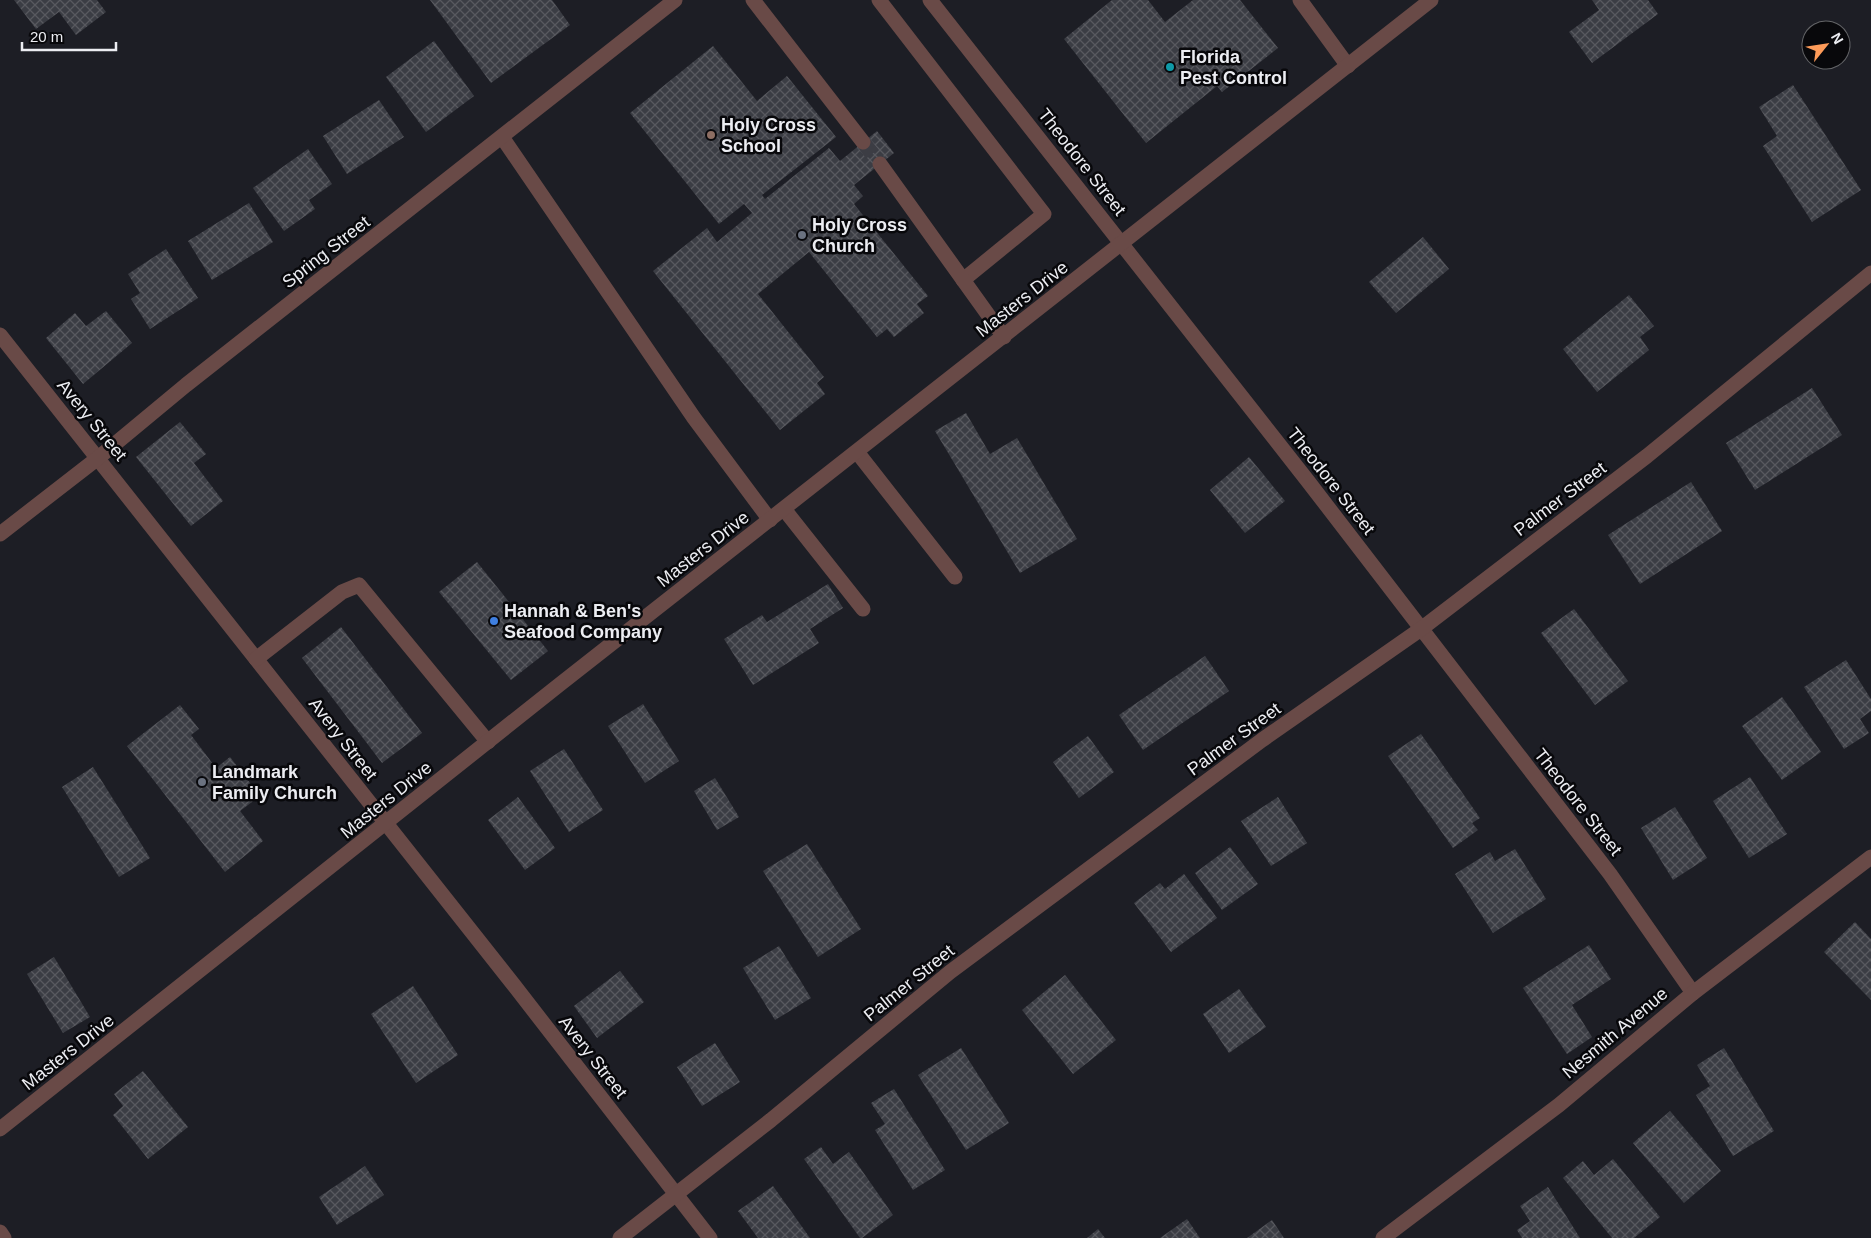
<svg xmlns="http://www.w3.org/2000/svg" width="1871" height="1238" font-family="Arial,sans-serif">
<defs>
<pattern id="building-cross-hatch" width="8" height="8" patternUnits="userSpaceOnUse" patternTransform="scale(1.25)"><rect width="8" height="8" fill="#3b3d44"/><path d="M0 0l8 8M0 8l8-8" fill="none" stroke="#58595f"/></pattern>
</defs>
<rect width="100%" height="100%" fill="#1d1e25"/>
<g fill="url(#building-cross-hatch)">
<polygon points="14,0 97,0 106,12 76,35 59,12 36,29"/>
<polygon points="430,0 552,0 570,25 491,83"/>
<polygon points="1112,0 1148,0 1165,22 1193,0 1240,0 1278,48 1222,92 1217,86 1146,143 1064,39"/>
<polygon points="1592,0 1648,0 1658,14 1592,63 1569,32 1599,10"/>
<polygon points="434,41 474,96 426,132 386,77"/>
<polygon points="713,46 757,101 787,76 836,137 762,195 765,199 829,148 840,161 877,131 894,153 854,185 863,196 854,204 928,296 917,304 924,313 894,337 887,329 877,337 809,252 758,294 824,377 817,383 825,394 780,430 653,271 707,228 717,242 752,213 744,204 719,224 630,113"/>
<polygon points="1793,85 1861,190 1812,222 1763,146 1777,136 1759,107"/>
<polygon points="379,100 404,137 347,174 323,136"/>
<polygon points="308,149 332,184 309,200 315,209 284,231 253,188"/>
<polygon points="249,203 273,242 212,280 188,241"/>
<polygon points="1423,237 1449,269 1396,313 1369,282"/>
<polygon points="166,249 198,298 150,329 131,299 140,293 128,274"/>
<polygon points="1629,295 1654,326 1640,337 1649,350 1597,392 1563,349"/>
<polygon points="106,311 132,343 83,384 46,338 75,313 86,326"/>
<polygon points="1812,388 1842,435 1755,490 1726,443"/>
<polygon points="966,413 990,454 1017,438 1077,539 1020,573 935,431"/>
<polygon points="180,422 206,454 194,463 223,501 191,526 136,457"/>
<polygon points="1249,457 1285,501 1245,533 1210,490"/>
<polygon points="1691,482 1722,531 1640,584 1608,535"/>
<polygon points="477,562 548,651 511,680 439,592"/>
<polygon points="828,584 843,608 810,629 819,643 753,685 724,639 762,615 767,622"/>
<polygon points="1574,609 1628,681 1595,705 1541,633"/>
<polygon points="341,627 422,733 382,763 302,658"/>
<polygon points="1205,656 1229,691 1143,750 1119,715"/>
<polygon points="1846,660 1871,699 1871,711 1860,719 1869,733 1844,749 1804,687"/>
<polygon points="1782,697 1821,752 1782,780 1742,726"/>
<polygon points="643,704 679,761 645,783 608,726"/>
<polygon points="180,705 199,729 191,735 216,768 230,757 260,796 240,811 263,841 225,872 127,746"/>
<polygon points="1421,734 1480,818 1472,823 1478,830 1453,848 1388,756"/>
<polygon points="1088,736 1114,772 1079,798 1053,762"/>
<polygon points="564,749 603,810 569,832 530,771"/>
<polygon points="93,767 150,858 119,877 62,787"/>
<polygon points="1750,777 1787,834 1749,858 1713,801"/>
<polygon points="715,778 739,817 717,830 694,791"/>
<polygon points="518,797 555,848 525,870 488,820"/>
<polygon points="1278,797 1307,843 1271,866 1241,821"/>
<polygon points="1675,807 1707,858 1673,880 1641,828"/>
<polygon points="807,844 861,929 818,957 763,871"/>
<polygon points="1230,847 1258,884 1222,910 1195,873"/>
<polygon points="1515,849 1546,899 1493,933 1455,874 1490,852 1495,861"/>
<polygon points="1184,874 1217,918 1171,952 1134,903 1160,883 1165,889"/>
<polygon points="1855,922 1871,939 1871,1000 1824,952"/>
<polygon points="1589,945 1611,979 1572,1005 1592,1037 1567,1054 1523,988"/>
<polygon points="779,946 811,998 775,1020 743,968"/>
<polygon points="54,957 90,1017 63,1033 27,974"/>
<polygon points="620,971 644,1002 597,1038 574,1006"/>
<polygon points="1065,975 1116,1040 1073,1074 1022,1010"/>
<polygon points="413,986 458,1055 416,1083 371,1014"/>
<polygon points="1239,989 1266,1027 1229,1053 1203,1014"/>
<polygon points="715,1043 740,1082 702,1106 677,1067"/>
<polygon points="961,1048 1009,1123 966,1150 918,1075"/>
<polygon points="1724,1048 1774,1131 1733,1156 1696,1095 1710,1086 1697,1065"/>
<polygon points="143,1071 188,1127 148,1159 113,1115 123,1106 114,1094"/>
<polygon points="894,1089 945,1170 913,1190 875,1130 885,1124 871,1103"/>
<polygon points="1670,1111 1721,1171 1684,1203 1633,1143"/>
<polygon points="821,1147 833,1164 849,1152 893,1215 862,1238 860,1238 804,1159"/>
<polygon points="1613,1159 1660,1217 1634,1238 1612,1238 1563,1178 1583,1161 1594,1175"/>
<polygon points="365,1166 384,1195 337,1225 319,1197"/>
<polygon points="773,1186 810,1238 758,1238 738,1211"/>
<polygon points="1548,1187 1580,1238 1522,1238 1517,1230 1530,1221 1520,1206"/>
<polygon points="1187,1219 1200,1238 1160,1238"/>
<polygon points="1272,1220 1284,1238 1247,1238"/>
<polygon points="1098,1229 1105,1238 1087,1238"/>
</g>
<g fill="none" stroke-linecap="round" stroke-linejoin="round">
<polyline stroke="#3c3d44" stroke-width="15" stroke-dasharray="15 8" stroke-linecap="butt" points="863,142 880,164"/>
<g stroke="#694a47" stroke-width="15">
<polyline points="753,0 863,142"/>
<polyline points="879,0 1044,214 963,280"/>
<polyline points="930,0 1307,480 1610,874 1693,993"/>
<polyline points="1300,0 1348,66"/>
<polyline points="502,137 694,418 770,520"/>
<polyline points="880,164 1004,337"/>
<polyline points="0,335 513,984 710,1238"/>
<polyline points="857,452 955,577"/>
<polyline points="784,509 863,609"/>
<polyline points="0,534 98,458 186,385 675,0"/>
<polyline points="256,659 342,592 359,585 488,742"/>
<polyline points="0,1129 559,685 1431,0"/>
<polyline points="0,1232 4,1238"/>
<polyline points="620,1238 771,1120 950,972 1262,740 1421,629 1647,456 1871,273"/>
<polyline points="1383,1238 1559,1105 1693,993 1871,857"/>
</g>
</g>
<circle fill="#0f9aa8" stroke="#08080b" stroke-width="2" cx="1170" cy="67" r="5"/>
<circle fill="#8d6e63" stroke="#08080b" stroke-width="2" cx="711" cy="135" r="5"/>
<g fill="#6b7280" stroke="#08080b" stroke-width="2">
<circle cx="802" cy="235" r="5"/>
<circle cx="202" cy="782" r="5"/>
</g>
<circle fill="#3f7fe0" stroke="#08080b" stroke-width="2" cx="494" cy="621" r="5"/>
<g text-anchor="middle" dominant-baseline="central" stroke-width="5" stroke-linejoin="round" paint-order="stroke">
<g font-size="18" font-weight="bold" fill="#ecedf2" stroke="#08080b" text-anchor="start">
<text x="1180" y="57">Florida<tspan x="1180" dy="21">Pest Control</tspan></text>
<text x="721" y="125">Holy Cross<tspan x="721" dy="21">School</tspan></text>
<text x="812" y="225">Holy Cross<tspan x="812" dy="21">Church</tspan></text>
<text x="504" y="611">Hannah &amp; Ben's<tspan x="504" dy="21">Seafood Company</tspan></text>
<text x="212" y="772">Landmark<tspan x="212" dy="21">Family Church</tspan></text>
</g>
<g font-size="18" fill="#ecedf2" stroke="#08080b">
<text transform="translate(1082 162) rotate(52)">Theodore Street</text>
<text transform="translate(326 252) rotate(-38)">Spring Street</text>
<text transform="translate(1022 299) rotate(-38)">Masters Drive</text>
<text transform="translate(92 420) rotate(51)">Avery Street</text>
<text transform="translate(1331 481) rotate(52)">Theodore Street</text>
<text transform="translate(1560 499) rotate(-37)">Palmer Street</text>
<text transform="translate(703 549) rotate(-38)">Masters Drive</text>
<text transform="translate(343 739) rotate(52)">Avery Street</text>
<text transform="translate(1234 739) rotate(-36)">Palmer Street</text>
<text transform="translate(386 800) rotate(-39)">Masters Drive</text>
<text transform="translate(1578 802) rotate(52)">Theodore Street</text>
<text transform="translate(909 983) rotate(-39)">Palmer Street</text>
<text transform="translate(1615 1033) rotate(-40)">Nesmith Avenue</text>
<text transform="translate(68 1052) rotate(-38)">Masters Drive</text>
<text transform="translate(593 1057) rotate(52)">Avery Street</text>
</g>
</g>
<g transform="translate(1826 45) rotate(60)"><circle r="24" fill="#08080b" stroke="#636467"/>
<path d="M0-4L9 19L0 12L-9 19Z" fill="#fe9b59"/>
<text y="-8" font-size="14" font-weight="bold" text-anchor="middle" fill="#ecedf2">N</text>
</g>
<path d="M22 42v8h94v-8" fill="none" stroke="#ecedf2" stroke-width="2.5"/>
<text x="30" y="42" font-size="15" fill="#ecedf2" stroke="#08080b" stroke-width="4" paint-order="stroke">20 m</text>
</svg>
